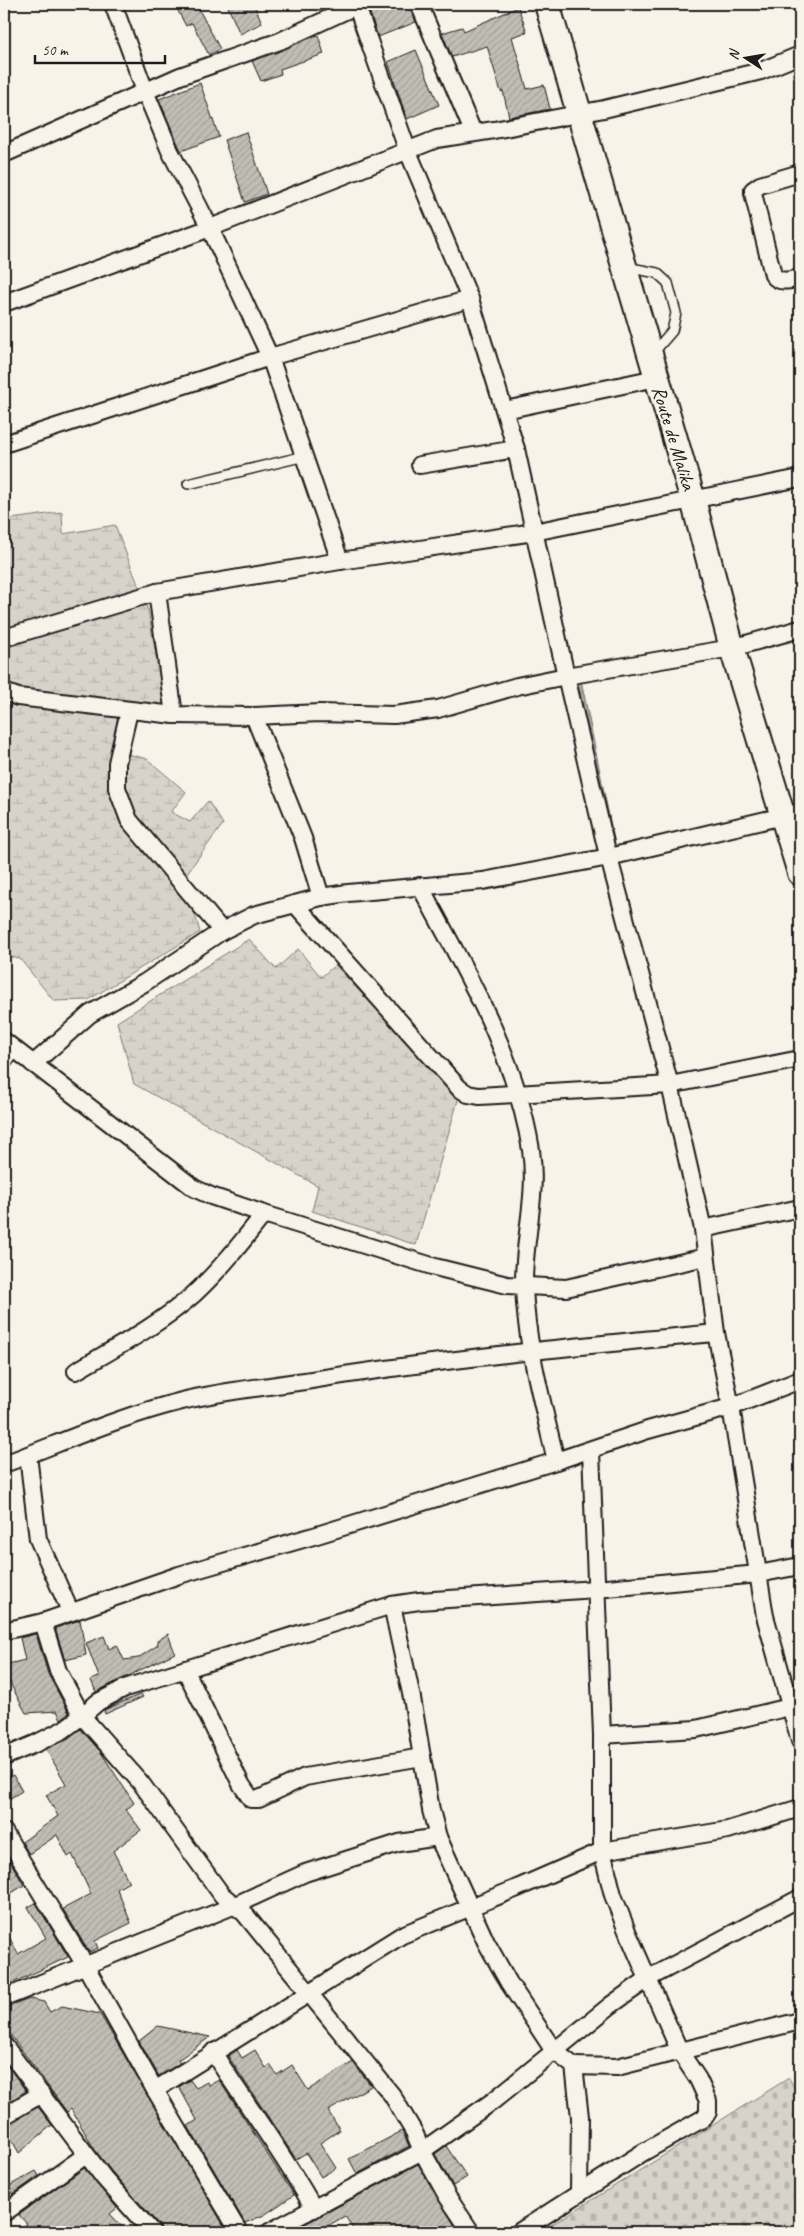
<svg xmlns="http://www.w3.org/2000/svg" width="804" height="2236" font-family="Caveat,sans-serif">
<defs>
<pattern id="wetland-marsh" width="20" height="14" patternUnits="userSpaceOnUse" patternTransform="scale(1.25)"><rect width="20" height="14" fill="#d7d3cb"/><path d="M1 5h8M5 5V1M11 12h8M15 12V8" fill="none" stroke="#b8b5ae"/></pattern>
<pattern id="cemetery-stones" width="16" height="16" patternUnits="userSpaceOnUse" patternTransform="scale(1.25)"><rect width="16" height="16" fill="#d7d3cb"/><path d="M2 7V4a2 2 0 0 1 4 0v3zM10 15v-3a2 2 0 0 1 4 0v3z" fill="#b8b5ae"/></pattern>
<pattern id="water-waves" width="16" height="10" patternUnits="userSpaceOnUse" patternTransform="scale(1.25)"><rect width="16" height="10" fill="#aca9a2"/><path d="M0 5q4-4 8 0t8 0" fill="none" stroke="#8b8983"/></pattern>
<pattern id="building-hatch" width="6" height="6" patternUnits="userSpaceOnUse" patternTransform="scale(1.25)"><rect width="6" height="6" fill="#c0beb5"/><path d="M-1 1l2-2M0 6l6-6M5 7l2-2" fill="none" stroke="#a4a39b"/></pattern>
</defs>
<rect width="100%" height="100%" fill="#f7f3e8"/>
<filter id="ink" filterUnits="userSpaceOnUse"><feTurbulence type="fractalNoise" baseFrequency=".02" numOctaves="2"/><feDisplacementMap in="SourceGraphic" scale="10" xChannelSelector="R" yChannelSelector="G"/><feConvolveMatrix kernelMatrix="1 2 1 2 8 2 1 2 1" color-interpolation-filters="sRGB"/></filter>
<g filter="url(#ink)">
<g fill="url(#wetland-marsh)" stroke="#7a7874">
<polygon points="62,512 63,534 115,525 148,610 167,717 118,715 112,750 147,759 186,792 171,812 190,822 208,801 223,824 184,877 200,932 88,1000 54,1001 20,959 4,955 4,520"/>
<polygon points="249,939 276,969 298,949 321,977 335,965 459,1097 416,1245 312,1211 318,1186 134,1084 117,1022"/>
</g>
<polygon fill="url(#cemetery-stones)" stroke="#7a7874" points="789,2078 800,2099 800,2232 540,2232"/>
<polygon fill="url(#water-waves)" stroke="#72716c" points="580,675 615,845 602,848 563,681"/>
<g fill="url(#building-hatch)" stroke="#1c1c1c">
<polygon points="188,4 196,4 220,49 209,55 192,23 186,26 177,9"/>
<polygon points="236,4 254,4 262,23 240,34 228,7"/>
<polygon points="383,4 409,4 416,22 378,37 369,10"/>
<polygon points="518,7 527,32 512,37 527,89 544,85 550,109 509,117 503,91 501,92 487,46 452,57 442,33 462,27 464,31"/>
<polygon points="318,35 324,54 280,69 281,74 261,81 252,61"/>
<polygon points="416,50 439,105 407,119 388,62"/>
<polygon points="200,83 219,137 181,151 159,99"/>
<polygon points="246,132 267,194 245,202 224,140"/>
<polygon points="80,1620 86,1655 65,1660 55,1628"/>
<polygon points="36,1634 48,1674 69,1713 61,1719 57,1711 26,1713 4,1672 4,1665 25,1660 20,1638"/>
<polygon points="168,1634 175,1653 96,1692 91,1680 99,1677 86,1643 104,1636 109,1649 117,1645 124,1660 138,1658 158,1645 157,1641"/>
<polygon points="141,1694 143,1697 105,1714 104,1710"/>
<polygon points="81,1729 100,1751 134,1803 126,1810 141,1830 113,1851 129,1882 117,1889 131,1923 95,1941 98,1948 89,1952 63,1909 91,1894 72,1854 68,1857 57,1835 29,1854 22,1842 58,1816 46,1795 66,1784 46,1749"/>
<polygon points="13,1775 22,1791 4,1802 4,1780"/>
<polygon points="4,1851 24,1885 4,1898"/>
<polygon points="36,1903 68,1957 4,1987 4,1927 18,1954 46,1938 28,1907"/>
<polygon points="30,1999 44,2002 50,2012 62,2006 100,2014 227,2231 162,2232 159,2225 112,2172 95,2150 71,2109 67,2112 4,2026 4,2008"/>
<polygon points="158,2026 210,2037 178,2060 180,2063 159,2076 139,2041"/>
<polygon points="237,2050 242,2058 255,2050 266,2068 270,2065 277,2075 292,2065 308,2090 353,2062 371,2086 328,2111 340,2130 320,2143 336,2168 321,2177 306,2153 296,2159 228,2056"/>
<polygon points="4,2061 26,2091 4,2105"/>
<polygon points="190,2080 196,2088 207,2082 209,2085 219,2080 294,2195 264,2215 245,2223 188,2126 197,2120 179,2087"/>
<polygon points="38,2107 52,2125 19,2153 4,2126"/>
<polygon points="402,2131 409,2146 357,2174 349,2159"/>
<polygon points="446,2146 467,2177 453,2186 435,2154"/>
<polygon points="418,2164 455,2226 446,2232 355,2232 345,2216 317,2232 290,2232"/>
<polygon points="84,2168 117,2208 110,2214 127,2232 14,2232 27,2224 19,2215"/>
<polygon points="36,2171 39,2176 13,2194 9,2186"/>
</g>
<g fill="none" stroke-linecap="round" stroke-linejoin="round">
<defs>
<g id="service">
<polyline points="626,267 657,273 668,283 676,313 672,331 653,353"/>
<polyline points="188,484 305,456"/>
</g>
<g id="minor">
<polyline points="113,4 145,91 170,151 210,228 270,357 340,561"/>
<polyline points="356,4 407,149 470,299 516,449 566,676 606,847 670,1085 703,1229 716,1333 731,1407 765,1616 800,1741"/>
<polyline points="419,4 473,132"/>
<polyline points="4,154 180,76 280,41 360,4"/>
<path d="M800,173L760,185L753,190V193L773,275C780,284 790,280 800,278"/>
<polyline points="4,303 210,228 437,139 494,130 604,109 761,71 800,55"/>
<polyline points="505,410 656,378"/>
<polyline points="4,444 270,357 470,299"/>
<polyline points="420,465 516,449"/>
<polyline points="157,592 174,715"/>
<polyline points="4,638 157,592 340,561 534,532 800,478"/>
<polyline points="4,692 18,697 174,715 254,716 320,713 394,715 438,709 517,686 566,676 732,648 800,629"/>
<polyline points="129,711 117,763 117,788 129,820 222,931"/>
<polyline points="254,716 303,838 321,897"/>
<path d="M420,886C465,970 516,1055 531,1150C538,1197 523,1240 524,1286C526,1345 543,1404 556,1461"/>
<polyline points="295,904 459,1088 468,1094 479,1096 670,1085 800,1059"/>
<polyline points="4,1041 194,1188 211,1196 264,1214 435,1267 507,1285 566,1288 706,1257"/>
<polyline points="4,1060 14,1049"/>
<polyline points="33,1064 90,1014 144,983 222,931 254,915 321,897 348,893 483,881 609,857 800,812"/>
<polyline points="703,1229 800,1208"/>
<path d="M76,1371C115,1348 159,1325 194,1294C220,1270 242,1242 264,1214"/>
<polyline points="28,1455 38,1539 70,1611"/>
<path d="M4,1464C63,1442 121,1416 182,1401C222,1391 264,1387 305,1381C441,1359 579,1346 716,1333"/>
<polyline points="392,1605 412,1698 431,1810 438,1837 486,1942 509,1983 554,2051 574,2066 580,2117 579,2192"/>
<polyline points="43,1622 58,1671 82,1716 141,1783 222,1895 244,1913 392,2095 414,2132 422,2151 447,2196 471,2232"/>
<polyline points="4,1631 43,1622 179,1575 317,1535 556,1461 648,1430 731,1407 800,1380"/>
<polyline points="185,1669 241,1784 251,1799 259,1799 305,1777 422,1757"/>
<polyline points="602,1735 696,1729 790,1707"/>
<polyline points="4,1757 37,1743 63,1730 82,1716 98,1702 125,1688 392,1605 419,1601 596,1589 758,1574 800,1566"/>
<polyline points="4,1832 85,1965 155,2090 239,2232"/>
<polyline points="4,1998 233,1906 305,1873 399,1843 438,1837"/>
<polyline points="4,2045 104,2178 152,2232"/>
<path d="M213,2052C246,2105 284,2154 314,2209"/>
<polyline points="574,2066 617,2067 800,2021"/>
<polyline points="155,2090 402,1935 515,1889 602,1851 728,1830 800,1808"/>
<polyline points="4,2116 41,2094"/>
<polyline points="4,2213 86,2155"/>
<polyline points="269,2232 422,2151 493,2101 611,2005 649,1978 800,1898"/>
<polyline points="519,2232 642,2153 704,2118 708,2112 708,2101 698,2079 680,2052 627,1931 613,1895 602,1851 602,1735 591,1450"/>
</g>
<polyline id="secondary" points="547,4 693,500 732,648 800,873"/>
</defs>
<use href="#service" stroke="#1c1c1c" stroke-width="12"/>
<use href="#minor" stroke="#1c1c1c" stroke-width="20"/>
<use href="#secondary" stroke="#1c1c1c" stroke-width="28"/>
<use href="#service" stroke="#f7f3e8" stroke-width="9"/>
<use href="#minor" stroke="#f7f3e8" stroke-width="16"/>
<use href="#secondary" stroke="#f7f3e8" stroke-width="24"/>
</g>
</g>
<g text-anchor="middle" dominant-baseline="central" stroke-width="4.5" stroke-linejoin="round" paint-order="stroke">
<g font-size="20" fill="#1c1c1c" stroke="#f7f3e8">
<text transform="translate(674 438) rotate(73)">Route de Malika</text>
</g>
</g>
<rect width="804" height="2236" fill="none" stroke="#f7f3e8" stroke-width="20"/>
<rect x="10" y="10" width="784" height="2216" fill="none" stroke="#1c1c1c" stroke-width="2" filter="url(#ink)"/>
<g transform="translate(746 58) rotate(282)" stroke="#f7f3e8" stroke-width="4" paint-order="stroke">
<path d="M0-4L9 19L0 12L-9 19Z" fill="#1c1c1c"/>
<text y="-8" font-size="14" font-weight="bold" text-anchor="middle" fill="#1c1c1c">N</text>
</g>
<path d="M35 55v8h130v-8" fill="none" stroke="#1c1c1c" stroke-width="2.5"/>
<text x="42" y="55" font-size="15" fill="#1c1c1c" stroke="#f7f3e8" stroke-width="4" paint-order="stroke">50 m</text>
</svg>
